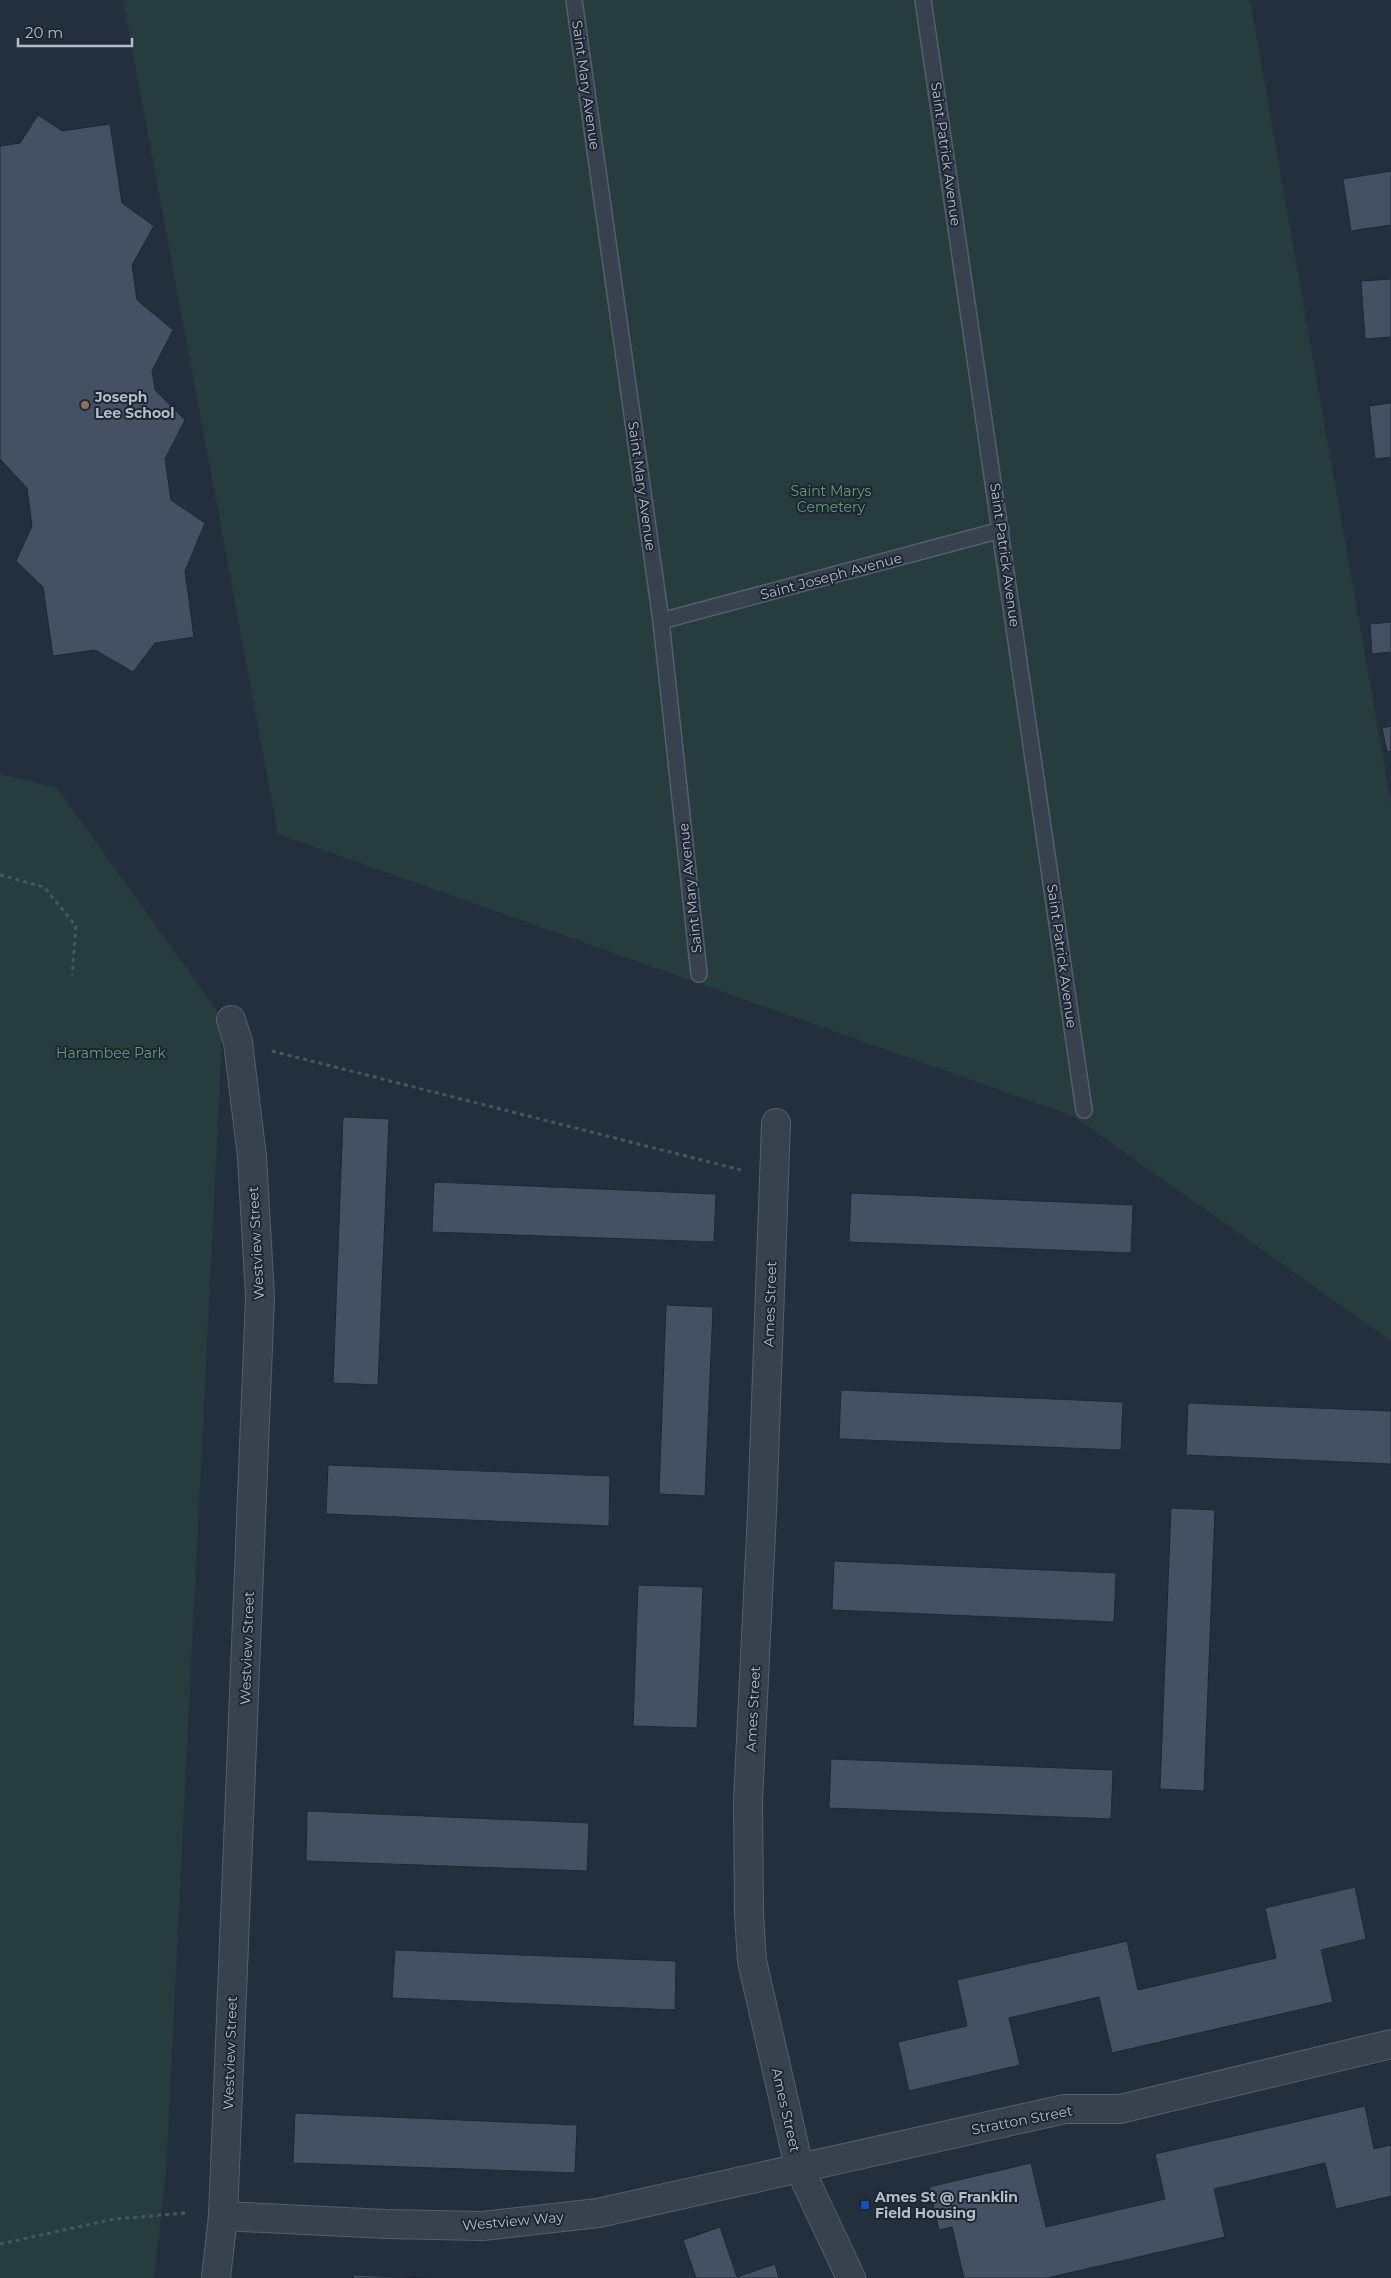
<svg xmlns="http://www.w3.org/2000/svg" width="1391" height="2278" font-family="Montserrat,sans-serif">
<rect width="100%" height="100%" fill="#242f3e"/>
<g fill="#263c3f">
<polygon points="123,0 1250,0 1391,803 1391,1341 1073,1116 278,834"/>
<polygon points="0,774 57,788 223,1019 166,2172 154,2278 0,2278"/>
</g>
<g fill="#455162" stroke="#1f2835">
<polygon points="38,115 62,131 110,124 122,203 154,226 132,265 137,300 173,330 152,371 155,390 185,420 165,459 171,500 205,523 185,571 194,637 155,643 133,672 95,650 53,656 43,587 16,561 32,526 27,488 0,459 0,146 20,143"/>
<polygon points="1391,171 1391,225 1351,231 1343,179"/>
<polygon points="1391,279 1391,337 1365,339 1361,281"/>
<polygon points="1391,403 1391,457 1375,459 1369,406"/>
<polygon points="1391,622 1391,652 1372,654 1370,624"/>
<polygon points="1391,726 1391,751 1387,752 1382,728"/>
<polygon points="343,1117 389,1119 378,1385 333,1383"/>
<polygon points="434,1182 716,1194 714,1242 432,1232"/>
<polygon points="851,1193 1133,1205 1131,1253 849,1242"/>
<polygon points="666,1305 713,1307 705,1496 659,1494"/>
<polygon points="841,1390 1123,1402 1121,1450 839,1439"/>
<polygon points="1188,1403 1391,1411 1391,1464 1186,1455"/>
<polygon points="328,1465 610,1476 609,1526 326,1514"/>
<polygon points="1171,1508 1215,1510 1204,1791 1160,1789"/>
<polygon points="834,1561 1116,1573 1114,1622 832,1610"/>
<polygon points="638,1585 703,1587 697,1728 633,1726"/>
<polygon points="831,1759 1113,1770 1111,1819 829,1808"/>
<polygon points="307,1811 589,1823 587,1871 306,1861"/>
<polygon points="1355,1887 1366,1939 1321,1950 1333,2002 1112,2053 1099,1997 1009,2018 1020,2065 909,2091 898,2042 967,2026 957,1980 1127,1941 1138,1990 1276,1958 1265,1908"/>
<polygon points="395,1950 676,1961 675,2010 392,1998"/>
<polygon points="1365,2106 1374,2149 1391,2145 1391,2196 1336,2209 1325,2163 1214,2189 1225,2237 1047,2278 964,2278 952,2227 939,2230 929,2187 1031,2163 1046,2227 1165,2199 1155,2154"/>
<polygon points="295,2113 577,2125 575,2173 293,2163"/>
<polygon points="720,2227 737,2277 775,2264 779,2278 696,2278 683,2240"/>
<polygon points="353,2275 426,2278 353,2278"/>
</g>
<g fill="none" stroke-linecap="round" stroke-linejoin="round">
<defs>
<g id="service">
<polyline points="574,0 661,621 699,974"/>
<polyline points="923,0 1084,1110"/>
<polyline points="661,621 1001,530"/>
</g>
<g id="minor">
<polyline points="776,1123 762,1513 748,1801 749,1914 752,1961 799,2167 851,2278"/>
<polyline points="223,2216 386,2224 483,2226 598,2213 1065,2109 1120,2109 1391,2044"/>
<polyline points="216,2278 223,2216 260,1297 252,1157 238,1042 231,1020"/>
</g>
</defs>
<use href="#service" stroke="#565f6c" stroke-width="18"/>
<use href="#minor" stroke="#565f6c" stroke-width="30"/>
<g stroke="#44595c" stroke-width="3" stroke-dasharray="4 4" stroke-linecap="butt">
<polyline points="0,875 44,887 76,926 72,975"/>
<polyline points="272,1051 741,1170"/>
<polyline points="0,2244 114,2219 186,2213"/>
</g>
<use href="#service" stroke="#38414e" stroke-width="15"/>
<use href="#minor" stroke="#38414e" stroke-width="28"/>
</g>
<circle fill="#8d6e63" stroke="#1d2633" stroke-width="2" cx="85" cy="405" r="5"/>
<rect fill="#1a4fb4" stroke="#1d2633" stroke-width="2" x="860" y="2200" width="10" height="10" rx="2.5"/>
<g text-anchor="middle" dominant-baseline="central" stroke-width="4" stroke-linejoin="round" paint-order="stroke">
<g font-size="14" fill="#b4bcc9" stroke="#1d2633">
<text transform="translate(586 85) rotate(82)">Saint Mary Avenue</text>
<text transform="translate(946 154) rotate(82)">Saint Patrick Avenue</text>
<text transform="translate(642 486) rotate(82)">Saint Mary Avenue</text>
<text transform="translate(1005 555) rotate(82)">Saint Patrick Avenue</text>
<text transform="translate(831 576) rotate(-15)">Saint Joseph Avenue</text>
<text transform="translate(690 888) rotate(-96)">Saint Mary Avenue</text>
<text transform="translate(1062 956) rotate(82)">Saint Patrick Avenue</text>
<text transform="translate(256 1243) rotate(-93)">Westview Street</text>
<text transform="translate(770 1304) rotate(-88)">Ames Street</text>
<text transform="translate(247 1648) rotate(-88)">Westview Street</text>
<text transform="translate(753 1709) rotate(-87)">Ames Street</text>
<text transform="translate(230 2053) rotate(-88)">Westview Street</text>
<text transform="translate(786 2110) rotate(77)">Ames Street</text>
<text transform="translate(1022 2120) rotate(-11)">Stratton Street</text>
<text transform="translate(513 2221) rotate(-5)">Westview Way</text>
</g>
<g font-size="14" font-weight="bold" fill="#b4bcc9" stroke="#1d2633" text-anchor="start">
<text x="95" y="397">Joseph<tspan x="95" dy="16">Lee School</tspan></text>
<text x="875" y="2197">Ames St @ Franklin<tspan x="875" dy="16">Field Housing</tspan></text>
</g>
<g font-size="14" fill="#6b9a76" stroke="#1d2633">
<text x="831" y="491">Saint Marys<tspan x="831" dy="16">Cemetery</tspan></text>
<text x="111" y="1053">Harambee Park</text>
</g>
</g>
<path d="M18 38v8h114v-8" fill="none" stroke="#b4bcc9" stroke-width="2.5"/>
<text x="25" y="38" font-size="15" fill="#b4bcc9" stroke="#1d2633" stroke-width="4" paint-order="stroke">20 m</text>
</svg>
